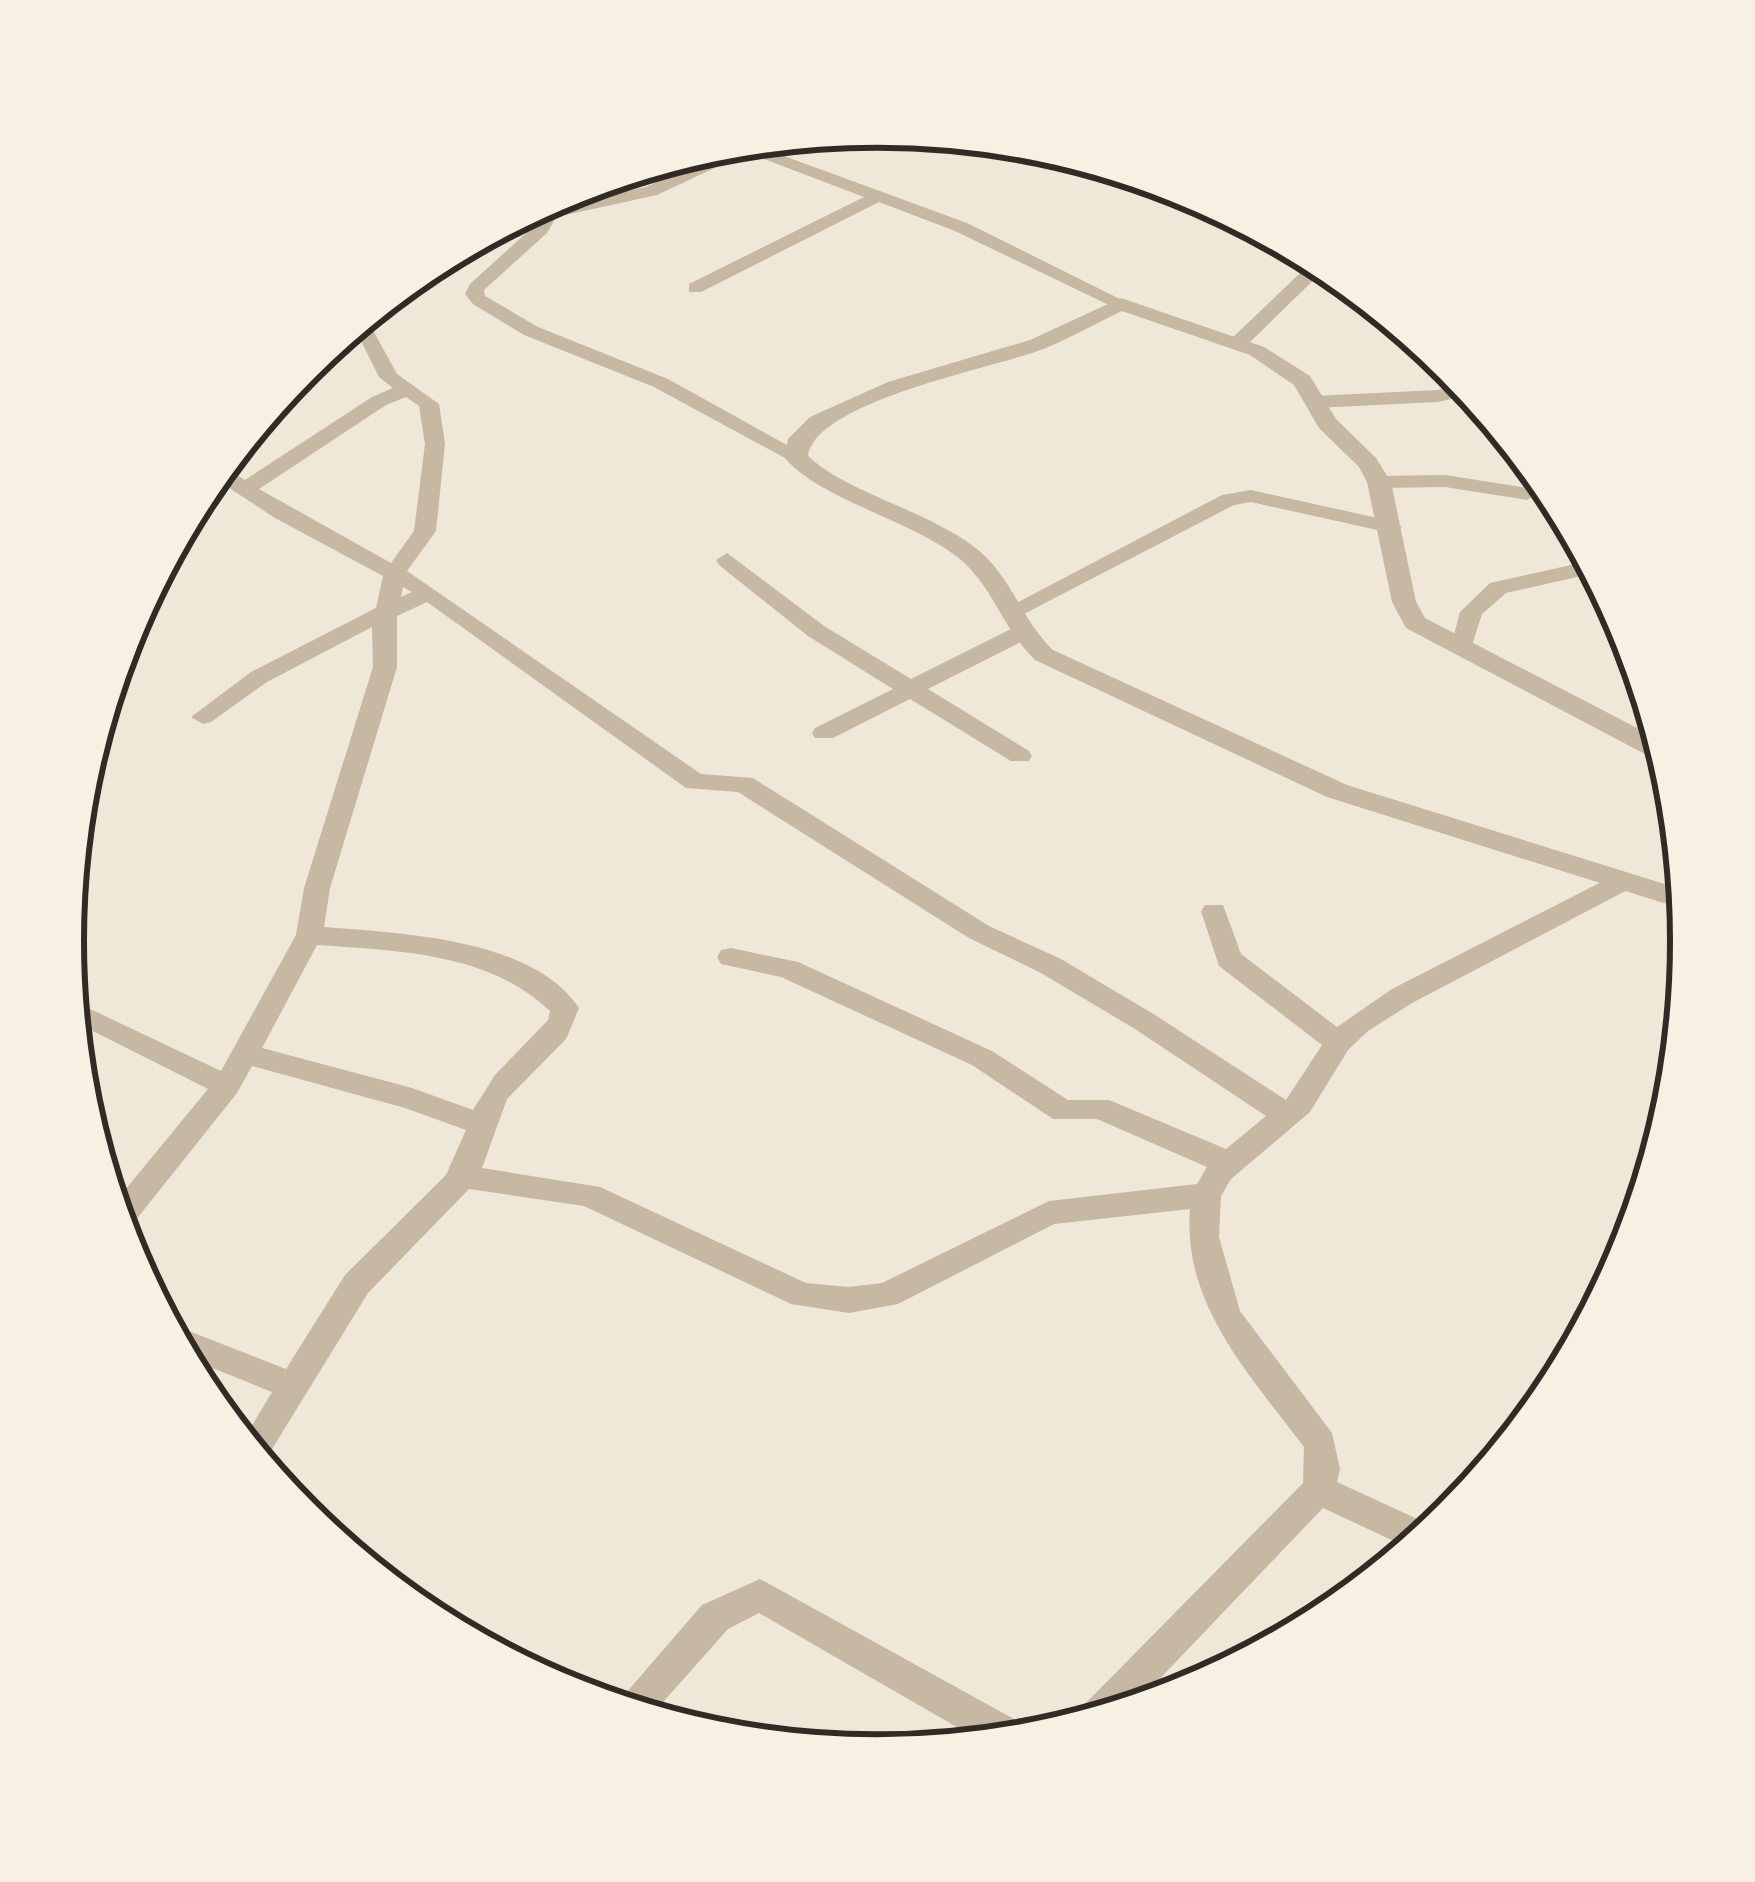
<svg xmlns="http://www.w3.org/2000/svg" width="1755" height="1882" font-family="Commissioner,sans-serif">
<rect width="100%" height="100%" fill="#efe7d7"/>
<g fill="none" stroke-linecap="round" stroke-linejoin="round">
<g fill="#c7b8a3" fill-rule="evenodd">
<polygon points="763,138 776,153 967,223 1130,304 1115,308 955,231 879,202 701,292 689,292 689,284 864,197 764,159 755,149 657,195 556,217 547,233 484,290 485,296 538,327 668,379 803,454 806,458 796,464 654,387 524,335 473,304 465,294 470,284 534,226 536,221 507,220 522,212 646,187 747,139"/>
<polygon points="1317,257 1330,264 1244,348 1230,348 1230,340"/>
<path d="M364,314L397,374L439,404L445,444L436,531L407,571L701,774L753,778L989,926L1061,959L1155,1015L1286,1100L1322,1045L1219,966L1201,911L1205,905H1223L1241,954L1337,1027L1392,989L1615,875H1633L1637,881L1633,887L1412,1003L1368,1031L1348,1050L1310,1112L1231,1179L1221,1196L1219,1237L1240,1311L1332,1433L1340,1469L1337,1482L1439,1529L1413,1550L1323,1508L1128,1712L1075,1728L1079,1710L1303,1483L1304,1447C1250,1375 1182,1304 1190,1209L1054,1224L898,1304L849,1313L791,1304L584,1206L469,1189L368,1293L261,1467L241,1444L272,1392L180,1355L164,1326L181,1328L286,1369L345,1275L446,1175L466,1130L405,1108L252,1066L237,1093L127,1231L119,1234L111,1207L208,1089L71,1020L69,999L221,1071L296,935L304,888L373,667L372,627L267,682L211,722L203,724L191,717L251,672L376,608L383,576L275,518L211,476L220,465L245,480L372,397L393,388L379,377L352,323ZM406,397L419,406L425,444L414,531L391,563L259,489L386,405ZM403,587L412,592L401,597ZM427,602L686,788L738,792L969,938L1041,973L1135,1029L1266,1116L1226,1149L1109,1100H1068L992,1051L798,962L731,948L721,950L717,957L721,964L781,977L972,1065L1053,1119H1097L1207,1167L1197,1184L1049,1201L882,1283L849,1287L806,1283L600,1187L482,1168L507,1099L566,1039L579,1008C533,938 399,933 324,927L330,888L397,667V616ZM317,945C398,951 488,952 550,1011L548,1020L495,1075L473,1110L412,1088L262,1048Z"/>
<polygon points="1468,383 1476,393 1438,402 1314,408 1304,402 1314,396 1438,390"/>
<polygon points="1445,475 1527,488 1537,494 1527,500 1445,487 1379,488 1369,482 1379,476"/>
<polygon points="1251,490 1391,521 1402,527 1391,533 1251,502 1234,505 1020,616 1004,616 1001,611 1222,495"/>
<polygon points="727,553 824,626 911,679 1013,628 1029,628 1029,638 928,689 1029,751 1032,756 1029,761 1011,761 910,699 833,738 815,738 812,733 815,728 893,689 808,636 719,565 716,560"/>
<polygon points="1593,560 1599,572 1506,593 1482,614 1470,651 1462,653 1451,646 1460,612 1490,583"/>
<polygon points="760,1579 1032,1729 1037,1740 988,1745 759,1613 728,1629 648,1719 613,1708 702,1605"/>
</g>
<path fill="#c7b8a3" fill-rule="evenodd" d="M1121,298L1264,347L1310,376L1336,419L1376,458L1391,482L1416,602L1425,618L1664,742L1670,763L1658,761L1406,628L1392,602L1367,482L1359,467L1319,428L1294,385L1250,355L1122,311C1097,323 1072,337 1046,348C996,368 816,400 808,456C846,492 925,510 973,546C1011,574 1020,618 1053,650L1347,785L1687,891L1689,911L1327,797L1035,660C1002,629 993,584 956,556C909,520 818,498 785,458L788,439L810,417L888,382L1030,340Z"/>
</g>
<path d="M0 0H1755V1882H0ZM84 941a793 793 0 1 1 1586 0a793 793 0 1 1-1586 0Z" fill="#f8f0e2" fill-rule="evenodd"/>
<path fill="none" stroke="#322b25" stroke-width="6" d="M84 941a793 793 0 1 1 1586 0a793 793 0 1 1-1586 0Z"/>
</svg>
